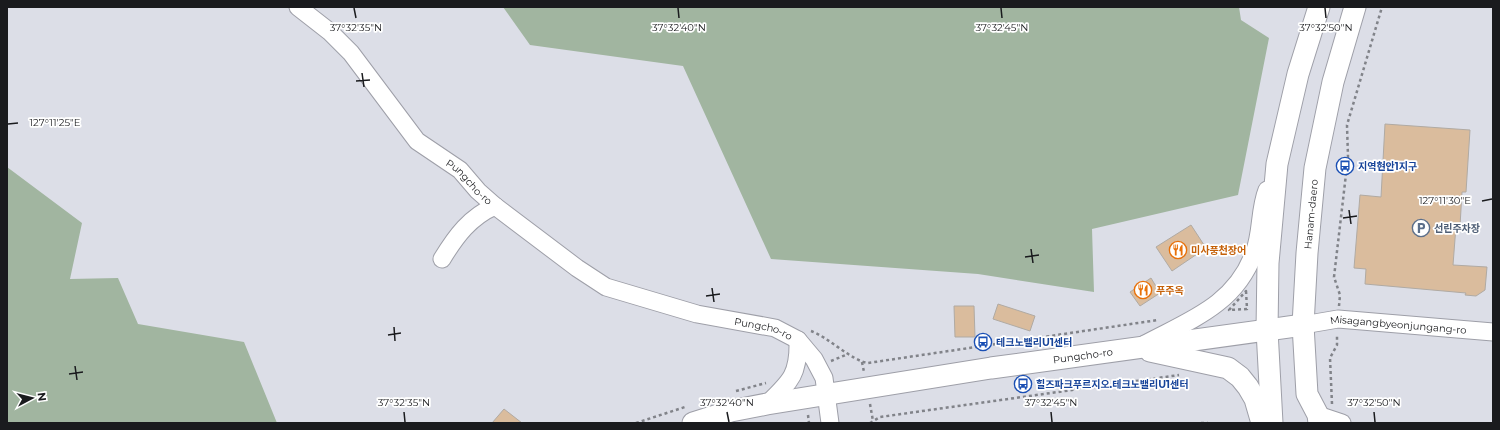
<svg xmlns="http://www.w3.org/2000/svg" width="1500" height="430" font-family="Montserrat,'Noto Sans KR',sans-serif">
<rect width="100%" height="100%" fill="#dcdee7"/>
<g fill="#a1b5a0">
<polygon points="503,7 1239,7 1241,20 1269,38 1238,195 1092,229 1094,292 978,274 771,259 683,66 530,45"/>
<polygon points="7,167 82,223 70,279 118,278 138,324 244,342 277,423 7,423"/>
</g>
<g fill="#dabc9d" stroke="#b0aaa3">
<polygon points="1385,124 1470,130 1466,192 1462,192 1460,226 1456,226 1453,265 1487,267 1485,290 1476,296 1465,295 1466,293 1365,284 1366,269 1354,268 1360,195 1381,197"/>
<polygon points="1191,225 1206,248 1172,271 1156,247"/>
<polygon points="1151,278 1160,293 1140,306 1130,292"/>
<polygon points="998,304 1035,316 1030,331 993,319"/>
<polygon points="954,306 974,306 975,337 955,337"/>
<polygon points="504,409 522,423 492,423"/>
</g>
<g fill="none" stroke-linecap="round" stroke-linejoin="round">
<defs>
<g id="minor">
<path id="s1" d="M298,7L330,32L351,53L417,141L460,170L478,191L495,206L577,268L606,287L697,314L775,328L798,340L814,359L824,378L830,423"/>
<path d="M442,259C456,236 470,217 495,206"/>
<path id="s2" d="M1303,325L1338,319L1493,332"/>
<path d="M1145,344C1190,320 1235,305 1254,253C1262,233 1259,210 1267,190"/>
<path d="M767,404C791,381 799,374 798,340"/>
<polyline points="1318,415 1342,423"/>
</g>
<g id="major">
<polyline points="1150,351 1228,368 1240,377 1248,387 1255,399 1262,423"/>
<path id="s3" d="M693,423L731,411L767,404L991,368L1303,325"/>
<polyline points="1272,423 1267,330 1268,263 1277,164 1298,74 1319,7"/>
<path id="s4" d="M1319,423L1318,415L1307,394L1303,325L1307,253L1315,168L1333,82L1355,7"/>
</g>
</defs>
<use href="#minor" stroke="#9e9fa8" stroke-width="19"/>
<use href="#major" stroke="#9e9fa8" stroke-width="23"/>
<g stroke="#818389" stroke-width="2.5" stroke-dasharray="3 3" stroke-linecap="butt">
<polygon points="1246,291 1247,309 1229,310"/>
<polyline points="1339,306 1340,295 1334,277 1348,157 1347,125 1382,7"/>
<path d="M811,331C828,337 852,361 868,363L1158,320"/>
<polyline points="831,361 848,354"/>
<polyline points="862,362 864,372"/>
<polyline points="736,391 766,383"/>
<polyline points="870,404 873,421"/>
<polyline points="1332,404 1330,358 1337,345 1337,334"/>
<polyline points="808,415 809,423"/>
<polyline points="636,423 685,407"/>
<polyline points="870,423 880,417 1179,375"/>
<polyline points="1201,423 1208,423"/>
</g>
<use href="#minor" stroke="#fff" stroke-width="17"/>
<use href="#major" stroke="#fff" stroke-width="21"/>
</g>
<path fill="none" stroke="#1a1b1e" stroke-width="1.5" d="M354,8L356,18M678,8L679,18M1001,8L1002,18M1325,8L1326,18M362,73L364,87M356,81L370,80M8,124L18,123M1482,201L1492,199M1349,210L1351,224M1343,218L1357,216M1031,249L1033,263M1025,257L1039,255M712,288L714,302M706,296L720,294M394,327L395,341M388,335L401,333M75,366L77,380M69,374L83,372M404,412L405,422M727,412L729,422M1051,412L1052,422M1374,412L1375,422"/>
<defs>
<symbol id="bus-ring" viewBox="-11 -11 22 22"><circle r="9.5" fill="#fff" stroke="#1a4fb4" stroke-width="1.5"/><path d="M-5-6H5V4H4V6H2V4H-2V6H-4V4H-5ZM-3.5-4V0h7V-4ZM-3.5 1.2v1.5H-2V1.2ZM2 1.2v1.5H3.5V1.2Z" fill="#1a4fb4"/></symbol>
<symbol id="parking-ring" viewBox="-11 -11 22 22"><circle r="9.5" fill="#fff" stroke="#5c6f8a" stroke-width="1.5"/><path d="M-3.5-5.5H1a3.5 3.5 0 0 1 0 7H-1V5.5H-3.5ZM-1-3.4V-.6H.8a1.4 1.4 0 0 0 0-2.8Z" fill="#5c6f8a"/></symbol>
<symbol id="restaurant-ring" viewBox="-11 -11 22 22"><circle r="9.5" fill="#fff" stroke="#e8710a" stroke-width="1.5"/><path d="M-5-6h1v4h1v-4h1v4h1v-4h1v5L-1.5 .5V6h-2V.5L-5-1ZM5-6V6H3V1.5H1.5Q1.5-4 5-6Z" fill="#e8710a"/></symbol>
</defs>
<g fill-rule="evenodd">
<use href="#bus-ring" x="1335" y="156" width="20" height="20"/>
<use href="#parking-ring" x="1411" y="218" width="20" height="20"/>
<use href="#restaurant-ring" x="1168" y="240" width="20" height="20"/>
<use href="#restaurant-ring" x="1133" y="280" width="20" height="20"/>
<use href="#bus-ring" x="973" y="332" width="20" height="20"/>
<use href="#bus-ring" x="1013" y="374" width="20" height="20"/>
</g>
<g text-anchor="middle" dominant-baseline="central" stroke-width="3.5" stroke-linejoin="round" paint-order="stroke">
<g font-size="10" font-weight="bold" fill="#164399" stroke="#fff" text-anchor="start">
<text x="1358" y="166">지역현안1지구</text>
<text x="996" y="342">테크노밸리U1센터</text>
<text x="1036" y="384">힐즈파크푸르지오.테크노밸리U1센터</text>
</g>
<g font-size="10" fill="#1a1b1e" stroke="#fff">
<text stroke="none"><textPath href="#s1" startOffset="247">Pungcho-ro</textPath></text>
<text stroke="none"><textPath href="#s4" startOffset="212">Hanam-daero</textPath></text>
<text stroke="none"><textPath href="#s2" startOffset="96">Misagangbyeonjungang-ro</textPath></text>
<text stroke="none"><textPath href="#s1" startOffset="583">Pungcho-ro</textPath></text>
<text stroke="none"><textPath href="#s3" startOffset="396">Pungcho-ro</textPath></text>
</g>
<g font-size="10" font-weight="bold" fill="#4e5e75" stroke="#fff" text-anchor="start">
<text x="1434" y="228">선린주차장</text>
</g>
<g font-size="10" font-weight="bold" fill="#c56008" stroke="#fff" text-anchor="start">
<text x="1191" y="250">미사풍천장어</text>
<text x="1156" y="290">푸주옥</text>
</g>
</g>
<g font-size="10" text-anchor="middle" fill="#1a1b1e" stroke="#fff" stroke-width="3.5" stroke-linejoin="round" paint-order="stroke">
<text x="356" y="31">37°32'35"N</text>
<text x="679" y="31">37°32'40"N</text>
<text x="1002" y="31">37°32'45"N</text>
<text x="1326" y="31">37°32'50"N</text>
<text x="55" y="126">127°11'25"E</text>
<text x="1445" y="204">127°11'30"E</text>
<text x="404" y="406">37°32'35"N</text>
<text x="727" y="406">37°32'40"N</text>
<text x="1051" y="406">37°32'45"N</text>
<text x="1374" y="406">37°32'50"N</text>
</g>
<rect width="1500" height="430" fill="none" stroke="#1a1b1e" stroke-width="16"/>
<g transform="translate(32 398) rotate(83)" stroke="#ffffff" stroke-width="3" paint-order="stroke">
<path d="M0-3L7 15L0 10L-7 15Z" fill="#1a1b1e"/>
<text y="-6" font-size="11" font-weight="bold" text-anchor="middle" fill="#1a1b1e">N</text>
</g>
</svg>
